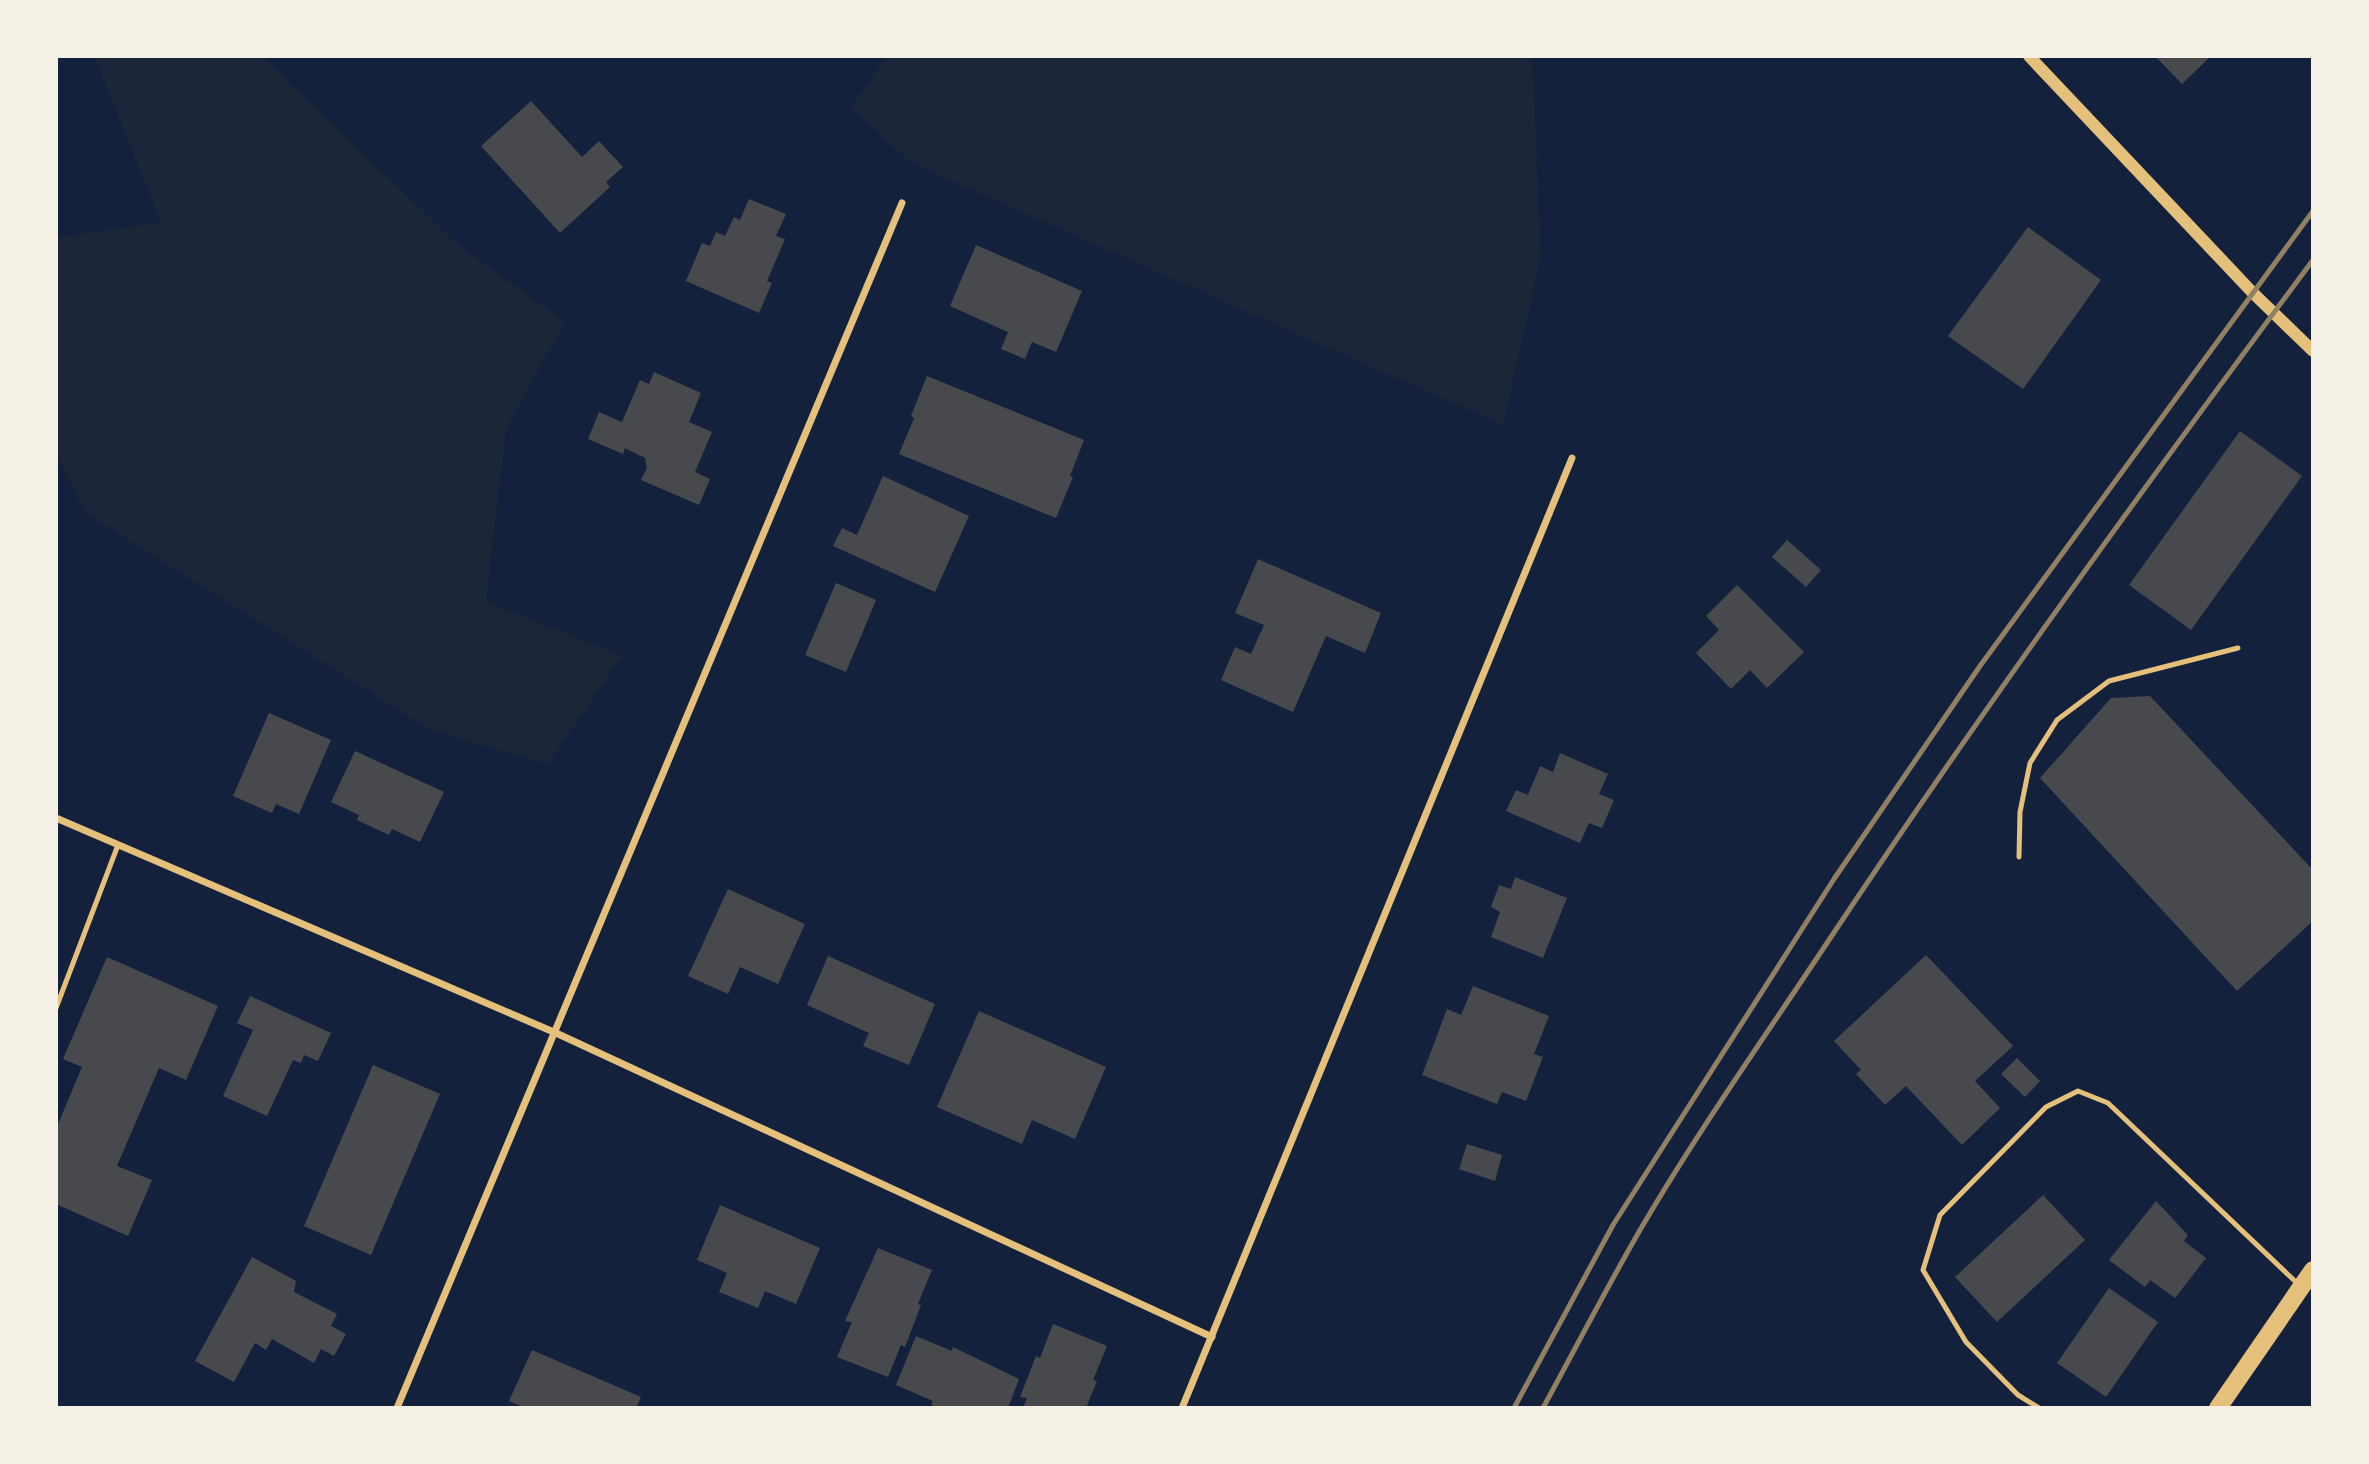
<svg xmlns="http://www.w3.org/2000/svg" width="2369" height="1464" font-family="Poppins,sans-serif">
<rect width="100%" height="100%" fill="#14213d"/>
<g fill="#1d2539">
<polygon points="94,56 262,56 457,244 565,322 506,429 486,601 622,656 548,764 430,730 84,512 56,452 56,238 161,222"/>
<polygon points="887,56 1532,56 1541,256 1503,425 911,163 851,108"/>
</g>
<g fill="#48494c">
<polygon points="2155,56 2211,56 2182,84"/>
<polygon points="531,101 582,157 599,141 623,167 606,182 610,187 560,233 481,146"/>
<polygon points="749,199 786,214 776,236 785,239 767,281 772,283 759,313 686,281 702,243 710,246 716,232 725,236 734,217 740,220"/>
<polygon points="2028,227 2101,280 2023,389 1948,336"/>
<polygon points="976,245 1082,291 1056,352 1032,342 1025,359 1001,349 1008,332 950,306"/>
<polygon points="654,372 701,393 689,422 712,432 695,472 710,479 699,505 641,480 647,468 645,458 625,448 623,454 588,439 599,412 622,422 640,380 649,384"/>
<polygon points="927,376 1084,440 1070,476 1073,477 1056,518 899,454 914,418 911,416"/>
<polygon points="2240,431 2302,476 2191,630 2129,585"/>
<polygon points="883,476 969,516 935,592 833,546 842,528 857,535"/>
<polygon points="1787,540 1821,570 1806,587 1772,557"/>
<polygon points="1258,559 1381,613 1365,653 1326,636 1293,712 1221,680 1235,647 1251,654 1264,625 1235,613"/>
<polygon points="836,583 876,600 846,672 805,655"/>
<polygon points="1737,585 1804,652 1767,688 1750,670 1731,689 1696,653 1719,630 1706,616"/>
<polygon points="2150,696 2313,870 2313,921 2237,991 2040,778 2111,698"/>
<polygon points="269,713 331,740 299,814 276,804 272,813 233,796"/>
<polygon points="355,751 444,792 420,842 392,829 389,835 357,820 359,815 331,802"/>
<polygon points="1560,753 1608,774 1599,794 1614,800 1602,828 1589,823 1580,843 1506,811 1516,790 1528,795 1540,766 1553,772"/>
<polygon points="1515,877 1567,898 1543,958 1491,937 1500,912 1491,907 1499,885 1511,889"/>
<polygon points="728,889 805,924 778,984 740,967 728,994 688,976"/>
<polygon points="1926,955 2013,1046 1975,1081 2000,1108 1962,1145 1906,1086 1885,1105 1856,1074 1861,1070 1834,1041"/>
<polygon points="828,956 935,1004 909,1065 863,1046 869,1033 807,1005"/>
<polygon points="107,957 218,1006 186,1080 159,1068 117,1166 152,1180 128,1236 56,1204 56,1129 82,1067 63,1059"/>
<polygon points="1473,986 1549,1016 1534,1054 1543,1057 1526,1101 1502,1092 1497,1104 1422,1075 1447,1009 1461,1015"/>
<polygon points="250,996 331,1033 318,1061 304,1055 301,1063 293,1060 267,1116 223,1096 253,1030 237,1023"/>
<polygon points="979,1011 1106,1067 1075,1139 1032,1120 1022,1144 937,1107"/>
<polygon points="2017,1058 2040,1081 2025,1097 2001,1074"/>
<polygon points="373,1065 440,1094 371,1255 304,1226"/>
<polygon points="1467,1144 1502,1155 1495,1181 1459,1169"/>
<polygon points="2043,1195 2085,1240 1997,1322 1955,1277"/>
<polygon points="2156,1201 2188,1235 2184,1241 2206,1258 2175,1298 2150,1280 2145,1287 2109,1260"/>
<polygon points="720,1205 820,1248 796,1304 765,1291 758,1308 719,1292 727,1273 697,1260"/>
<polygon points="878,1248 932,1270 918,1304 921,1305 905,1347 901,1345 888,1377 837,1357 852,1322 845,1321"/>
<polygon points="252,1257 296,1281 294,1292 337,1314 331,1326 346,1334 334,1356 321,1349 314,1363 272,1339 266,1350 255,1343 234,1382 195,1361"/>
<polygon points="2109,1288 2158,1322 2106,1397 2057,1363"/>
<polygon points="1053,1324 1107,1346 1093,1380 1097,1381 1086,1408 1023,1408 1027,1398 1020,1397 1036,1356 1040,1358"/>
<polygon points="916,1336 952,1351 953,1347 1019,1379 1008,1408 939,1408 931,1405 933,1401 896,1385"/>
<polygon points="532,1350 641,1397 636,1408 525,1408 509,1401"/>
</g>
<g fill="none" stroke-linecap="round" stroke-linejoin="round">
<g stroke="#e5c07b" stroke-width="5">
<polyline points="2019,857 2020,812 2030,763 2057,720 2109,681 2238,648"/>
<polyline points="56,1008 118,845"/>
<polyline points="2039,1408 2018,1395 1966,1342 1923,1270 1940,1215 2046,1107 2078,1091 2108,1103 2300,1286"/>
</g>
<g stroke="#e5c07b" stroke-width="7">
<polyline points="56,818 556,1033 1212,1337"/>
<polyline points="397,1408 902,203"/>
<polyline points="1182,1408 1572,458"/>
</g>
<polyline stroke="#e5c07b" stroke-width="12" points="2029,56 2252,292 2313,351"/>
<polyline stroke="#e5c07b" stroke-width="18" points="2218,1408 2313,1270"/>
<g stroke="#918062" stroke-width="5">
<polyline points="1514,1408 1613,1225 1834,879 1980,666 2313,211"/>
<path d="M1543,1408C1574,1351 1604,1293 1636,1237C1695,1135 1764,1038 1829,940C1983,708 2147,483 2313,260"/>
</g>
</g>
<rect width="2369" height="1464" fill="none" stroke="#f6f1e7" stroke-width="116"/>
</svg>
